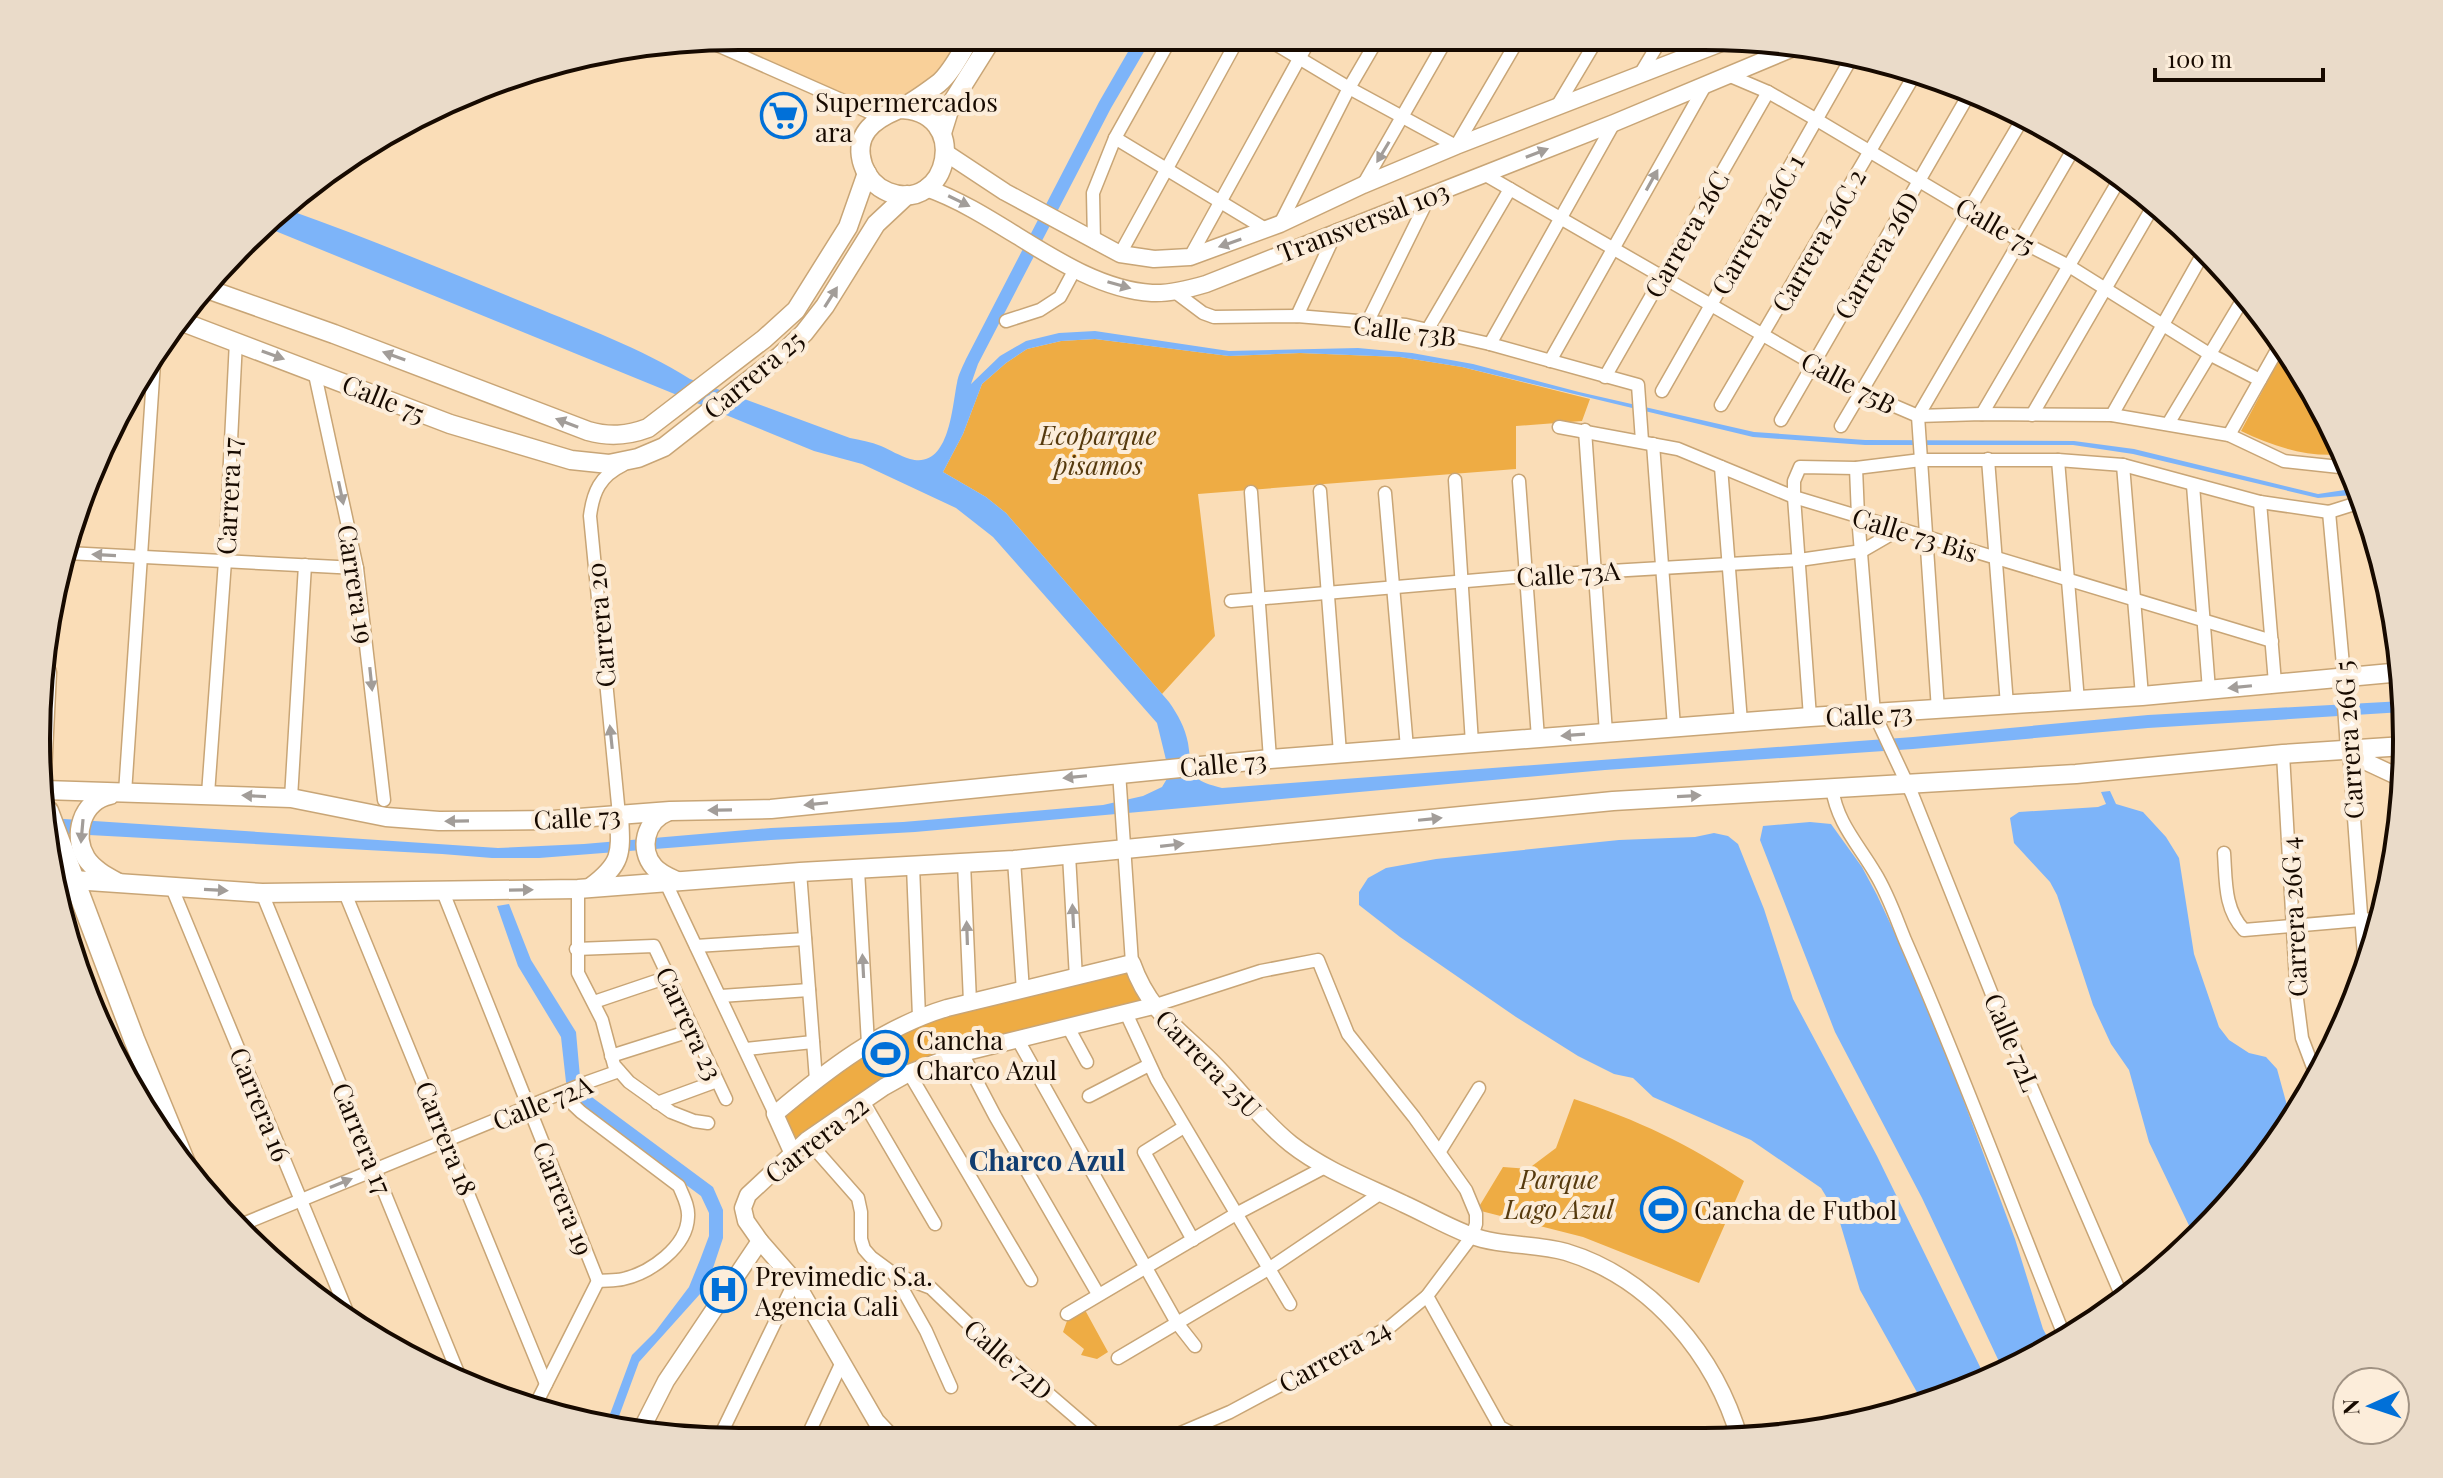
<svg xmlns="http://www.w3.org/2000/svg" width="2443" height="1478" font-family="'Playfair Display',serif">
<rect width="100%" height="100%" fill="#faddb7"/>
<polygon fill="#f9d099" points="739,36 971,37 945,77 884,114 708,41"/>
<g fill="#eeac44">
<polygon points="1095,339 1229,356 1300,353 1400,357 1462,367 1590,399 1582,421 1516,426 1516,469 1198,494 1215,636 1162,694 1006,513 986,497 943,472 963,434 982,384 1006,363 1027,349 1061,341"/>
<path d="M2281,356C2315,374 2327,420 2343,454C2308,458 2272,446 2241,431Z"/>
<polygon points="1129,971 1142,1002 960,1047 798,1143 784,1117 819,1086 871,1050 920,1023"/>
<path d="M1574,1099C1638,1120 1688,1144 1744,1181L1699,1283L1583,1237L1477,1210L1503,1167L1528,1169L1556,1148Z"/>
<polygon points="1085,1310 1108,1352 1097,1359 1081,1355 1084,1349 1063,1332 1067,1321"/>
</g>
<g fill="#7db4f9">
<path d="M1136,38H1152L1111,108L978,364L971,384L1000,356L1026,341L1059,333L1095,331L1229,351L1358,348L1412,353L1473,364L1579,392L1754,432L1865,440L2074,441L2134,449L2318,494L2358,488L2360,492L2352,495L2318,498L2133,454L2073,445H1865L1753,437L1462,367L1400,357L1300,353L1229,356L1095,339L1061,341L1027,349L1006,363L982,384L963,434L943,472L986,497L1006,513L1169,702C1178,715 1185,727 1188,743C1193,775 1187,779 1222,788L1913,737L2148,715L2403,701V712L2148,728L1913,749L1605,770L915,832L771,840L539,858H492L442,854L52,833L49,818L498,848L584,844L771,828L903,822L1103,805L1143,796L1162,787L1168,777V768L1157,723L993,537L956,508L862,464L814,451L268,228L286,209C368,238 449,272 530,305C583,327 641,348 690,379L850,438C860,440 871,442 881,446C890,450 900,456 910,459C950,470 952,406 957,383C958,375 963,366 966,359L1099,102Z"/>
<polygon points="2110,791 2116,804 2143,812 2166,837 2179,858 2194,954 2219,1027 2229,1040 2249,1053 2266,1057 2277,1069 2291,1120 2262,1167 2195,1238 2149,1142 2129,1070 2111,1044 2093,1005 2057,895 2050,882 2014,843 2010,818 2019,812 2098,807 2106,804 2101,792"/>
<polygon points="1810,822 1831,824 1862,867 1877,895 1928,1004 2015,1239 2043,1329 2054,1349 2003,1370 1922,1198 1835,1032 1760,840 1763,826"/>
<polygon points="1714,833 1728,836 1738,844 1764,909 1793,999 1877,1156 1985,1377 1923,1403 1860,1290 1838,1216 1821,1188 1751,1140 1653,1097 1633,1078 1614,1074 1578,1056 1516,1017 1400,937 1359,905 1359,892 1368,878 1386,868 1436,859 1619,840 1695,837"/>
<polygon points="509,904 531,960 576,1032 580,1077 589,1095 713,1187 723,1210 723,1238 713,1268 700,1294 639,1362 615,1427 606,1425 632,1355 655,1332 689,1287 700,1260 709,1236 709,1213 701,1196 577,1104 566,1082 561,1037 518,966 497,906"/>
</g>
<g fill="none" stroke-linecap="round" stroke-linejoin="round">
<defs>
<g id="minor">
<polyline points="1267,39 1349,88 1456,146 1518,40"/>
<polyline points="708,41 880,117"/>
<polyline points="1672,41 1693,53"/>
<polyline points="1728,75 1768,92 1817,120 2020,241 2069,266 2211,355 2260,380"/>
<polyline points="1639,76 1660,41"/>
<polyline points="1556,108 1596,41"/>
<polyline points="1115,138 1267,230"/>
<polyline points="1484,174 1862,392 1918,416 1982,414 2112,415 2229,435 2284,461 2349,468"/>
<polyline points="1363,185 1446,40"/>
<polyline points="1280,224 1349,88 1377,40"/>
<polyline points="1094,242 1093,193 1115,138 1171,38"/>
<polyline points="1120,254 1238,39"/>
<polyline points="1190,257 1310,39"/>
<polyline points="1175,292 1203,313 1214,317 1297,316 1406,325 1490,344 1638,385 1642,441"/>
<polyline points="1297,316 1337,230"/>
<polyline points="1006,321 1040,310 1060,297 1075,269"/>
<polyline points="1368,321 1430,195"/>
<polyline points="1428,329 1510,189"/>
<polyline points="1490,344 1614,123"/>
<polyline points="1550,361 1706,84"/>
<polyline points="314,370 357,568 384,800"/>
<polyline points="1605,377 1768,92"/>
<polyline points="1662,391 1852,57"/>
<polyline points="1721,405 1915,74"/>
<polyline points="1982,414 2122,175"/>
<polyline points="2032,415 2155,203"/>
<polyline points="2112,415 2205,250"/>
<polyline points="1781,420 1972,89"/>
<polyline points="2168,424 2246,294"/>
<polyline points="1841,426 2023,118"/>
<polyline points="1559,427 1678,449 1794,497 2272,641"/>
<polyline points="1585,430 1606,733"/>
<polyline points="2229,435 2281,343"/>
<polyline points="1653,444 1674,727"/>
<polyline points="1988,459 2007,705"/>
<polyline points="2058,460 2078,701"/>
<polyline points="2123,465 2142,696"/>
<polyline points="1721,467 1741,722"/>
<polyline points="1856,468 1858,516 1874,713 1912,794 1999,1012 2123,1299"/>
<polyline points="1455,480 1472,743"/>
<polyline points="1519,481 1538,738"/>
<polyline points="2193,485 2209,690"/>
<polyline points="1320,491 1340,753"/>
<polyline points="1251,492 1270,759"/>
<polyline points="1385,493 1407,748"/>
<polyline points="2260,502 2275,683"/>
<polyline points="2329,512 2344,676"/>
<polyline points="67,553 357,568"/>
<polyline points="1231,601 1526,576 1799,560 1862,551 1900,529"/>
<polyline points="1938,710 1918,416 2074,148"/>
<polyline points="1810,717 1794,497 1794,481 1800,467 1856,468 1921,460 2058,460 2123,465 2260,502 2329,512 2364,501"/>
<polyline points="2349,749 2365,969"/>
<polyline points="2283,754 2297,999 2302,1038 2317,1078"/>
<polyline points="1119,772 1132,963"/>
<path d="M1832,788C1837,823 1858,844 1875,873C1888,894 1896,918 1905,940C1963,1072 2012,1207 2066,1340"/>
<polyline points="125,793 155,348"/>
<polyline points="208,794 225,561 236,341"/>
<polyline points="291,798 305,565"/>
<path d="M619,815L590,516C593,492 600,476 623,465"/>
<path d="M2224,853C2226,881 2224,909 2244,930L2384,918"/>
<polyline points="1069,855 1076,978"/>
<polyline points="1014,860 1023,991"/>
<polyline points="964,863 970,1002"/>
<polyline points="913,866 919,1017"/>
<polyline points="858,870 868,1044"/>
<polyline points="800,872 816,1080"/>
<polyline points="665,881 775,1114"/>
<polyline points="172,888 350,1319"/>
<polyline points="578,889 578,973 602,1020 614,1065 629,1082 671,1112 694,1121 708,1123"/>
<polyline points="443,892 598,1281"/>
<polyline points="262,893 463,1385"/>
<polyline points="345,893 546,1384"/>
<polyline points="696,946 805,939"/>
<polyline points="576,949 654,946 726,1099"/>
<polyline points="721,996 809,990"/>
<polyline points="594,1002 668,977"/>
<polyline points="1153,1006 1261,971 1318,960 1348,1034 1414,1117 1466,1190 1476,1214 1476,1224 1472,1236 1427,1296 1391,1326 1230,1412 1169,1438"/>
<polyline points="1126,1013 1157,1080 1290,1304"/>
<polyline points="1068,1027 1087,1062"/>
<polyline points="1018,1040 1177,1323 1195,1346"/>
<polyline points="746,1049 813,1042"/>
<polyline points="962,1053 995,1116 1098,1294"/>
<polyline points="611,1056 693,1030"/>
<polyline points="909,1073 1031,1280"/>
<path d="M562,1094L581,1112L679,1186C683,1196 689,1206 688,1217C687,1247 650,1273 623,1279C615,1281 606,1280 598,1281"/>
<polyline points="1089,1096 1149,1065"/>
<polyline points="863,1101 935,1224"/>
<polyline points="657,1103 717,1081"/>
<polyline points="1184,1127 1144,1152 1193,1240"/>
<polyline points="807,1140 858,1198 861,1212 861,1239 864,1249 871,1257 894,1274 931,1288 981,1336 1100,1438"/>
<polyline points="1440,1151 1479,1088"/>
<polyline points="243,1224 588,1082 619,1071"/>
<polyline points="894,1274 926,1331 951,1387"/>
<polyline points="1427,1296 1500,1427 1524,1440"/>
<polyline points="1067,1314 1236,1214 1327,1166"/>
<polyline points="1118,1358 1270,1268 1381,1193"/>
<polyline points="535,1406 598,1281"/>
<polyline points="720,1436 795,1281"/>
<polyline points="807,1437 842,1362"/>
</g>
<g id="tertiary">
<polyline points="946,153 1005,192 1120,254 1154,259 1190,257 1280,224 1363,185 1456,146 1724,42"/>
<path d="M926,188C1002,214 1072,288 1152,293C1170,294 1189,289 1206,284L1614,123L1803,44"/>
<polyline points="2344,676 2349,749 2358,758 2405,780"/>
<path d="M793,1154L775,1114C827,1070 881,1028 947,1008L1132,963C1149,1011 1176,1027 1211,1061C1238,1088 1261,1120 1291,1144C1324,1170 1367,1186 1404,1204C1426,1214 1448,1227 1470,1235C1501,1247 1535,1243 1566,1252C1652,1278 1716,1356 1740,1440"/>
<polyline points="639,1434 666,1381 760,1241"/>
<polyline points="891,1437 876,1421 795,1281 760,1241 746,1221 743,1208 748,1195 807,1140 884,1087 909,1073 962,1053 1153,1006"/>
</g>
<g id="secondary">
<path d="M898,109C973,109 949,216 888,192C876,187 867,177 863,165C853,135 873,120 897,110C911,104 927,92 939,83C952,72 961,52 971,37"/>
<polyline points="942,133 951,104 993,37"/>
<path d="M210,290L334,334L588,431C609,437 627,436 648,428L764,339L796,310L848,227L867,173"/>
<polyline points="180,321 450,424 571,460 609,464 638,458 664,447 780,356 804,333 825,306 876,224 907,195"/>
<polyline points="42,773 47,672"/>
<polyline points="44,790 291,798 386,817 439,821 553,820 670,811 771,809 1270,759 1810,717 2142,696 2402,672"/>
<path d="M110,795C82,801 72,835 86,858C93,869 106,876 117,882"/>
<path d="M667,812C646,820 638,849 654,867C660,874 668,877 677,881"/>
<polyline points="59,879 262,893 578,889 800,872 1014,860 1613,801 2076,774 2283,754 2404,746"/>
<path d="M591,887C623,863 621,853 619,815"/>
</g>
<polyline id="primary" points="48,811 134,1039 185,1163"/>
</defs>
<use href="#minor" stroke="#c8a576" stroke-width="15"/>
<use href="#tertiary" stroke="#c8a576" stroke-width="19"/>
<use href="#secondary" stroke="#c8a576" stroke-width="21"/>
<use href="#primary" stroke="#c8a576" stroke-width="23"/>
<use href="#minor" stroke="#fff" stroke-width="12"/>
<use href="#tertiary" stroke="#fff" stroke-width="16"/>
<use href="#secondary" stroke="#fff" stroke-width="18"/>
<use href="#primary" stroke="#fff" stroke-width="20"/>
</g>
<defs><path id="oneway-solid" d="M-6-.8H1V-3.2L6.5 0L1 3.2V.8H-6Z" transform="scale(2)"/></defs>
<g fill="#a29d99">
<use href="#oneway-solid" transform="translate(1383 152) rotate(121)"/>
<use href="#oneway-solid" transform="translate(1537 153) rotate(-21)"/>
<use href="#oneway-solid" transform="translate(1652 180) rotate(-61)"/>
<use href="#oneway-solid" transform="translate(959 201) rotate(26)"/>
<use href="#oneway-solid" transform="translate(1230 243) rotate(161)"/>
<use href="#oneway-solid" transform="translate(1119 285) rotate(16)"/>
<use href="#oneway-solid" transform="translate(831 297) rotate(-58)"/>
<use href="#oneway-solid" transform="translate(273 355) rotate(20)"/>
<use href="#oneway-solid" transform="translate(394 356) rotate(-160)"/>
<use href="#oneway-solid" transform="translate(567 423) rotate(-159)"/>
<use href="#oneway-solid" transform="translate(341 493) rotate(78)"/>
<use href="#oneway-solid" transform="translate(104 555) rotate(-177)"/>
<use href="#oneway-solid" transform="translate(371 679) rotate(84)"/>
<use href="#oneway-solid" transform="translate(2240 687) rotate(174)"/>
<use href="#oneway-solid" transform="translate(1573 735) rotate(176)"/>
<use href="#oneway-solid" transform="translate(611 737) rotate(-96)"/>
<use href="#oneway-solid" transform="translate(1075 777) rotate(174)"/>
<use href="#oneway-solid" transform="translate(254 796) rotate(-177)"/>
<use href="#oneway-solid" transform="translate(1689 796) rotate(-3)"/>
<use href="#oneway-solid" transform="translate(816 804) rotate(174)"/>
<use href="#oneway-solid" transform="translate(720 810) rotate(179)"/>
<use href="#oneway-solid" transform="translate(1430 819) rotate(-6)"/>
<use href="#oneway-solid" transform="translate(457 821) rotate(179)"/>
<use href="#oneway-solid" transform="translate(82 831) rotate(95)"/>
<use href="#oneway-solid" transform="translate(1172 845) rotate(-7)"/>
<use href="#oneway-solid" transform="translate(216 890) rotate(3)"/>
<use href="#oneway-solid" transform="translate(521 890) rotate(-1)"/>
<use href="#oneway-solid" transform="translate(1073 916) rotate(-93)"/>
<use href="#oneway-solid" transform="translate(967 933) rotate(-92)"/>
<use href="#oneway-solid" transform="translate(863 966) rotate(-93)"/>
<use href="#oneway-solid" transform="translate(341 1183) rotate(-22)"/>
</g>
<defs>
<symbol id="supermarket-ring" viewBox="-11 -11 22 22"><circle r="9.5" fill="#fcedda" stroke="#0170d8" stroke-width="1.5"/><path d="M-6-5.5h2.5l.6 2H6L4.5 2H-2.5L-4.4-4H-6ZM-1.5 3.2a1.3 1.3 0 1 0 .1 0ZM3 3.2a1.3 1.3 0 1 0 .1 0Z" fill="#0170d8"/></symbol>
<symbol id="stadium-ring" viewBox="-11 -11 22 22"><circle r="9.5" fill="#fcedda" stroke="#0170d8" stroke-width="1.5"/><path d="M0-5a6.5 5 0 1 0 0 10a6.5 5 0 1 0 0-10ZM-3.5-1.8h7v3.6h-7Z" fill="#0170d8"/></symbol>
<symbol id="hospital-ring" viewBox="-11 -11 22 22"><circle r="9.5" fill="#fcedda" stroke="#0170d8" stroke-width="1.5"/><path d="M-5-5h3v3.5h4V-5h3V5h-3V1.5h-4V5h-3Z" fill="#0170d8"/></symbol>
</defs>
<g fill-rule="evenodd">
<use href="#supermarket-ring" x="758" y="90" width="51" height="51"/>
<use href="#stadium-ring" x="860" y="1028" width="51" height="51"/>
<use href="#stadium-ring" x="1638" y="1184" width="51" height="51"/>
<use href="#hospital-ring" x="698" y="1264" width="51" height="51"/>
</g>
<g text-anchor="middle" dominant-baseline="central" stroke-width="8" stroke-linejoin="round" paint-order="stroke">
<g font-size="26" fill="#170a00" stroke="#fcedda" text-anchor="start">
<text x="815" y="101">Supermercados<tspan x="815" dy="30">ara</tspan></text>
<text x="916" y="1039">Cancha<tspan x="916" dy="30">Charco Azul</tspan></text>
<text x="1694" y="1209">Cancha de Futbol</text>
<text x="755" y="1275">Previmedic S.a.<tspan x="755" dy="30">Agencia Cali</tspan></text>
</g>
<g font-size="26" fill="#170a00" stroke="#fcedda">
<text transform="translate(1363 221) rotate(-21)">Transversal 103</text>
<text transform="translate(1757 224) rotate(-60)">Carrera 26C 1</text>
<text transform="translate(1996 225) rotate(30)">Calle 75</text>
<text transform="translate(1686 234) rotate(-60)">Carrera 26C</text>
<text transform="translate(1818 240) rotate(-60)">Carrera 26C 2</text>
<text transform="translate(1876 255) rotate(-60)">Carrera 26D</text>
<text transform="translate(1405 330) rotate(7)">Calle 73B</text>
<text transform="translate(753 374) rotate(-40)">Carrera 25</text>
<text transform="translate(1849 382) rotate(28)">Calle 75B</text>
<text transform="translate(384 398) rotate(22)">Calle 75</text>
<text transform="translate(228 496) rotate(-87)">Carrera 17</text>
<text transform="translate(1915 534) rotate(17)">Calle 73 Bis</text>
<text transform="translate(1568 573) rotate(-4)">Calle 73A</text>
<text transform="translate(357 584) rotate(81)">Carrera 19</text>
<text transform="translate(600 625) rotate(-95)">Carrera 20</text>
<text transform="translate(1869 714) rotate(-3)">Calle 73</text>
<text transform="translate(2348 740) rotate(-94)">Carrera 26G 5</text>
<text transform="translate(1223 763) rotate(-5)">Calle 73</text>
<text transform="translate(577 817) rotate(-3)">Calle 73</text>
<text transform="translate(2293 917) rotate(-93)">Carrera 26G 4</text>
<text transform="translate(690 1023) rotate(65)">Carrera 23</text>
<text transform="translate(2013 1042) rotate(67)">Calle 72L</text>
<text transform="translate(1209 1063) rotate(46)">Carrera 25U</text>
<text transform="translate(542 1102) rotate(-22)">Calle 72A</text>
<text transform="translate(261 1104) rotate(68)">Carrera 16</text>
<text transform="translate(363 1138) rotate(68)">Carrera 17</text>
<text transform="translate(447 1138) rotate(68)">Carrera 18</text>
<text transform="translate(816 1139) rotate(-38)">Carrera 22</text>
<text transform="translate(564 1198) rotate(68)">Carrera 19</text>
<text transform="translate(1334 1355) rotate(-29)">Carrera 24</text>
<text transform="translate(1009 1359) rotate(41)">Calle 72D</text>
</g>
<g font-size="26" font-style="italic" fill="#563a0e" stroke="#fcedda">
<text x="1098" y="434">Ecoparque<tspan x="1098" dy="30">pisamos</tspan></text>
<text x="1559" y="1178">Parque<tspan x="1559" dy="30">Lago Azul</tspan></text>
</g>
<g font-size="28" font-weight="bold" fill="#113d70" stroke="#fcedda">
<text x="1047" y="1159">Charco Azul</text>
</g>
</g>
<path d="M0 0H2443V1478H0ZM739 50H1704A689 689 0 0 1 2393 739V739A689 689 0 0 1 1704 1428H739A689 689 0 0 1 50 739V739A689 689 0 0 1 739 50Z" fill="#eadbc9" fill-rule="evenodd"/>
<path fill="none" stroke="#170a00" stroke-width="4" d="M739 50H1704A689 689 0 0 1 2393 739V739A689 689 0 0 1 1704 1428H739A689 689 0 0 1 50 739V739A689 689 0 0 1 739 50Z"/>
<g transform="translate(2371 1406) rotate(267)"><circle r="38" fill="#fcedda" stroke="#a09283" stroke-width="2"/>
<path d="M0-6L14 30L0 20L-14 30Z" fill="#0170d8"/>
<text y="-12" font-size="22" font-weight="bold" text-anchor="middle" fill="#170a00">N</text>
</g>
<path d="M2155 68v12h168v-12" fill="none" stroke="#170a00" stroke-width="4"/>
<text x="2167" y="68" font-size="24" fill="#170a00" stroke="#fcedda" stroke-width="6" paint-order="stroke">100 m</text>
</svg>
